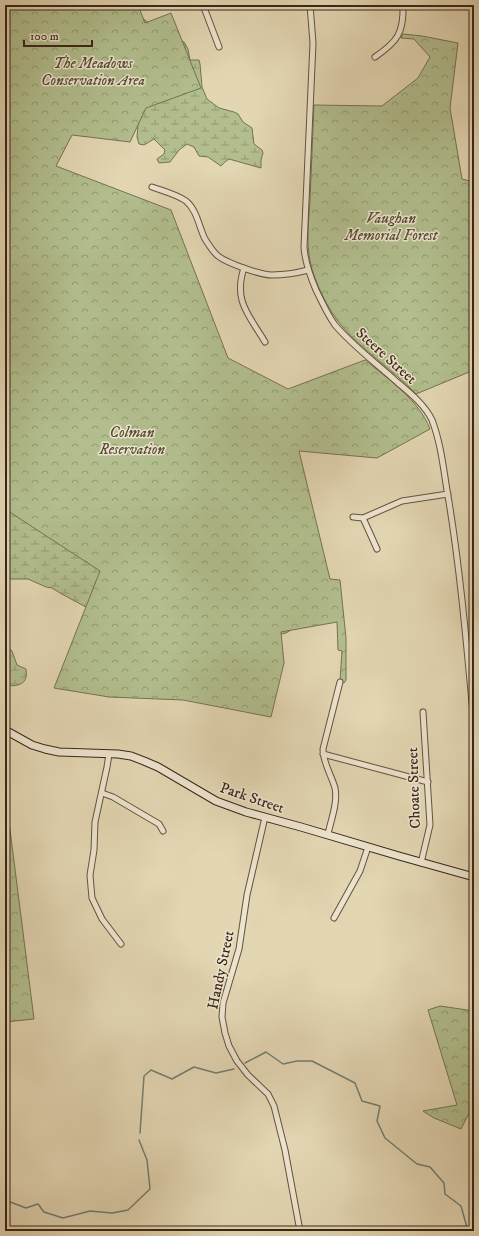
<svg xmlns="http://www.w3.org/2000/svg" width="479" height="1236" font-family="'IM FELL DW Pica',serif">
<defs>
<pattern id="wetland-marsh" width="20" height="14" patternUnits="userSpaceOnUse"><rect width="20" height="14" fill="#b2be8e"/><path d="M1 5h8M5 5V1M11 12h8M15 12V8" fill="none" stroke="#929a73"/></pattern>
<pattern id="park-crowns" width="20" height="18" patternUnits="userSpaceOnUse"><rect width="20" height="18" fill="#b2be8e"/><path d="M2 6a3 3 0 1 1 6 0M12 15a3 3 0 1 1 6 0" fill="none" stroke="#929a73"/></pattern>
</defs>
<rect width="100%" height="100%" fill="#e3d6b3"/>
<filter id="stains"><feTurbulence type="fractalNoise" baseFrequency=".005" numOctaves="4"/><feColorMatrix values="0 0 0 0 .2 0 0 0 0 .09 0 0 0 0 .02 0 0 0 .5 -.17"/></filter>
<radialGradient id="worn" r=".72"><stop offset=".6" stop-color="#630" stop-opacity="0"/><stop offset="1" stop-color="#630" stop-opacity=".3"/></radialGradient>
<g fill="url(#wetland-marsh)" stroke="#757253">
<polygon points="140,16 157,30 178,39 184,42 188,49 190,60 199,60 200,64 202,87 207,99 219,108 234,112 238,114 243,122 252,128 254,144 262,150 263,153 261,160 261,168 229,159 226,161 221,166 208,157 199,156 194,147 187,144 179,150 170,162 159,163 157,159 164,154 165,150 154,139 144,145 139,144 137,137 138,126 135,109 5,22"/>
<polygon points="5,442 299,625 286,633 277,635 93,613 84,606 60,593 52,588 46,587 28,579 11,579 5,576"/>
<path d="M5,646L12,651L17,665L26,669C28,681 23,685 12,686L5,680Z"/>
</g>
<g fill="url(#park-crowns)" stroke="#757253">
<path d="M5,5H138L145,23L171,13L201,88L146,108L130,142L72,135L56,166L171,210L228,358L288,389L365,360C388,379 419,400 430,429L377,458L299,451L330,579L340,580L346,638V680L344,683L340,681L342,651L338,650L337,622L281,632L284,663L271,717L183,700L109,697L54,688L100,571L5,509Z"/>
<path d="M403,34L422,36L458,43L450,108L462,179L474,182V370L416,394C393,370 363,351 342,326C328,310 314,281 310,261C306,241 309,219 310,200C311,168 313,137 314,105L382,106L418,78L430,57L414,39L401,38Z"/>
<polygon points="5,804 7,806 34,1019 5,1022"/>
<polygon points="440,1006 474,1011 474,1116 469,1113 461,1129 434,1118 423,1111 457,1105 428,1010"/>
</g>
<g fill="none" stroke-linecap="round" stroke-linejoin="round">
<g stroke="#707e73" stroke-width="1.5">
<polyline points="245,1063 266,1052 283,1064 297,1061 312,1061 355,1083 362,1101 380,1106 377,1121 385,1138 417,1164 430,1167 444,1183 445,1194 461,1206 468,1231"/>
<polyline points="140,1133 144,1076 151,1070 172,1079 194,1067 216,1073 234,1069"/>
<polyline points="5,1200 26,1208 38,1204 44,1212 63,1218 90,1211 112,1213 128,1210 150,1189 147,1160 139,1140"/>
</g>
<defs>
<g id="minor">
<polyline points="203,5 219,47"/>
<path d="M310,5L313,43L304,247C305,263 310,276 316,290C322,302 327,314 335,325C353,346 376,363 397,382C409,392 425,405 432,420C442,446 444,475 449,502C461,576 467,650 474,724"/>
<path d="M375,57C397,42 404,33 403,5"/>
<path d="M152,187C163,191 176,194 186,201C197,210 199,227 205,239C209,245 212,251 218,256C227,263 260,275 272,275C284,275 297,273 308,270"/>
<path d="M244,268C233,301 249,315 265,342"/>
<polyline points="353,517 363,518 402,501 448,494"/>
<polyline points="363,518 377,549"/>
<polyline points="109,754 107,767 95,822 94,850 90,875 91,887 92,898 102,919 121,944"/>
<polyline points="323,754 428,782"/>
<polyline points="102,793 113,797 159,824 163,831"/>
<polyline points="265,817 247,895 239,949 223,1003 222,1017 225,1033 229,1046 237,1061 248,1075 268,1094 274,1106 285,1150 300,1231"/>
<path d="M328,834C331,820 338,802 335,788C331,774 323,763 323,749L340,682"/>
<polyline points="421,863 430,825 423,712"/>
<polyline points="334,918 360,871 368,847"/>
</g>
<polyline id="secondary" points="5,730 32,745 45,749 59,752 118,754 131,756 144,761 158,767 216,801 246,812 301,827 399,856 474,877"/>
</defs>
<use href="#minor" stroke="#63523f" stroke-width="7"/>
<use href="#secondary" stroke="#382618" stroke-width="9"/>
<use href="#minor" stroke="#ede4ce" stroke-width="5"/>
<use href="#secondary" stroke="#ede4ce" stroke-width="7"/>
</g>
<g text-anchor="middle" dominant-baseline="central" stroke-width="3" stroke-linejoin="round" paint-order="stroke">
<g font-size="15" font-style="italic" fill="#564c36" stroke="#ede4ce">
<text x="93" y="63">The Meadows<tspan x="93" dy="17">Conservation Area</tspan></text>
<text x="391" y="218">Vaughan<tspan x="391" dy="17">Memorial Forest</tspan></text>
<text x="132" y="432">Colman<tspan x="132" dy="17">Reservation</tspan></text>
</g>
<g font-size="15" fill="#382618" stroke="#ede4ce">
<text transform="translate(386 356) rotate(42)">Steere Street</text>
<text transform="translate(414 788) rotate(-92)">Choate Street</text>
<text transform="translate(252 798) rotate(19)">Park Street</text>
<text transform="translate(221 970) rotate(-78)">Handy Street</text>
</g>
</g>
<rect width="479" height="1236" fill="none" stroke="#e3d6b3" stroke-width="20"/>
<rect x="6" y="6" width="467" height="1224" fill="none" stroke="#382618" stroke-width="2"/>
<rect x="10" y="10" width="459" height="1216" fill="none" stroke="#382618"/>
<path d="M24 40v6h68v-6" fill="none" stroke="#382618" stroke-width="2"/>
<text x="30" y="40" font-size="12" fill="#382618" stroke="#ede4ce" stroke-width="3" paint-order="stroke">100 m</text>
<rect width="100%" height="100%" filter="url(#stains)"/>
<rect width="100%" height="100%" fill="url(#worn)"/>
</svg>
